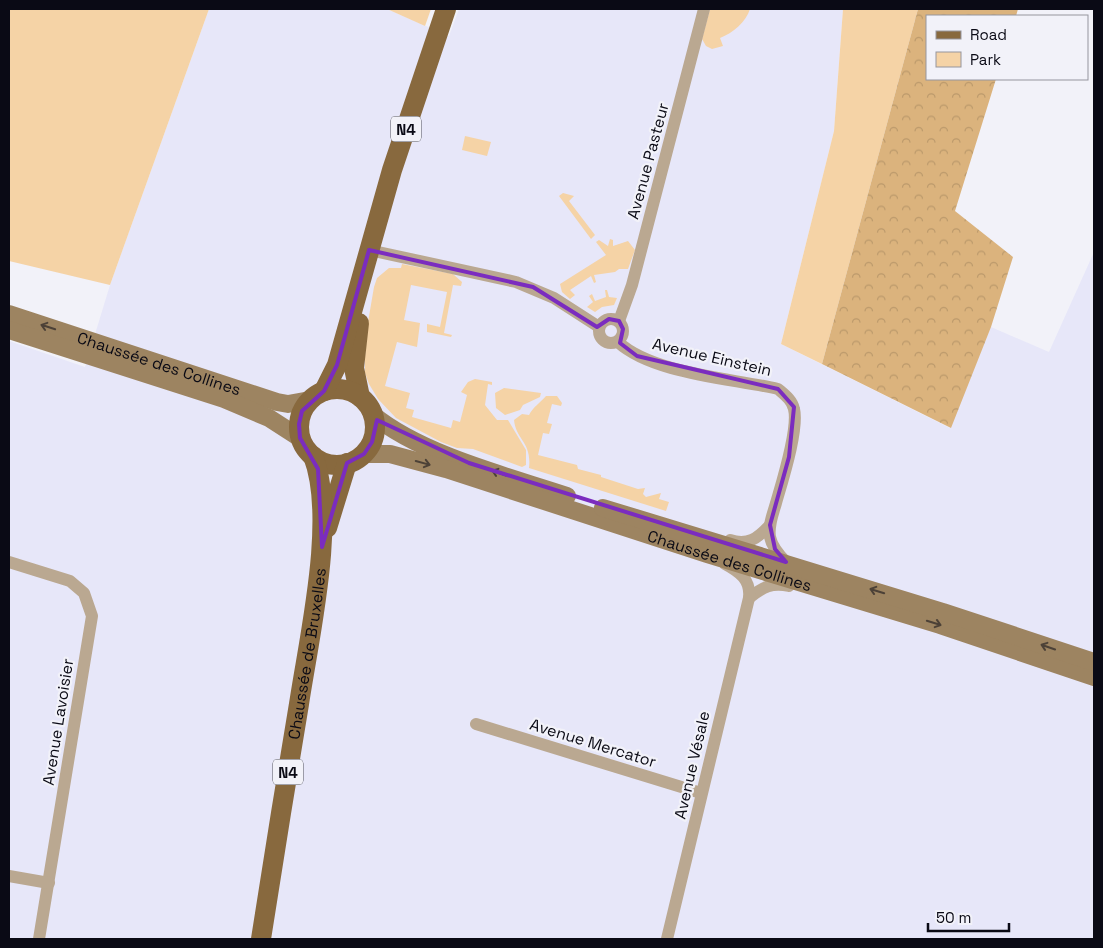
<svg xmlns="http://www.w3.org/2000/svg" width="1103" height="948" font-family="'Space Grotesk',sans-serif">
<defs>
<pattern id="forest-crowns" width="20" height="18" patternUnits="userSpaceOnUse" patternTransform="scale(1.25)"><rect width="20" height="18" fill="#dbb37d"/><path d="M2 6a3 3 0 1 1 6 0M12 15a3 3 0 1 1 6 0" fill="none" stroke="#bb996b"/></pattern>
</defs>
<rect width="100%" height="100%" fill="#f2f2f9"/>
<polygon fill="#e7e7f9" points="209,9 387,9 449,36 459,9 843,9 834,131 781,344 950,428 991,327 1049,352 1094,252 1094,939 9,939 9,341 85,367 110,285"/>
<g fill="#f5d3a6">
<polygon points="9,9 209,9 110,285 9,261"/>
<polygon points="387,9 431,9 425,26"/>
<path d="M710,9H750C746,22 733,33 720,38L723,46L712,49L706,46L702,39Z"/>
<polygon points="843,9 918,9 822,364 781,344 834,131"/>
<polygon points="465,136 491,142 487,156 462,150"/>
<polygon points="563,193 574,196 569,201 595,235 591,239 559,196"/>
<polygon points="610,239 613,240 613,246 628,241 635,250 628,269 619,269 615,272 594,275 596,282 594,283 591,276 570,290 575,295 570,299 562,292 560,284 606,255 596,242 599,240 608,246"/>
<polygon points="402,264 453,274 462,282 461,286 453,285 444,333 452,335 451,337 427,332 427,324 440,327 447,292 411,285 404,320 420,323 417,347 397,342 385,386 410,393 406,408 414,410 412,417 451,428 453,420 460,422 467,395 461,392 468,382 475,379 492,382 492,385 488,384 485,405 497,420 508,420 526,450 526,465 522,467 473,449 457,448 441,442 396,418 378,399 369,384 365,373 365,356 368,322 374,287 377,278 389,268 401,268"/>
<polygon points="605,290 607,290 609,297 617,298 614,305 602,307 595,312 587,307 593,302 589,296 592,294 595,301 606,297"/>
<polygon points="504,388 541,393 540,397 523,405 520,410 505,415 496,408 495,393"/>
<path d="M546,396H557L562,403L561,406L552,404L547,423L552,424L549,434L543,433L538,455L577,465L578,469L601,475V477L638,489L645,488L643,494L646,497L661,493L659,499L669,502L666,511L529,468C532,442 516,440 514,420L522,414L529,415C533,407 540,403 546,396Z"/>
</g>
<polygon fill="url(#forest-crowns)" points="918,9 1018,9 1016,16 927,16 927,79 996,79 955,211 1013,257 991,327 951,428 822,364"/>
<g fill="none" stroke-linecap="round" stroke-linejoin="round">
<g stroke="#baa891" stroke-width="12">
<polyline points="369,250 516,282 554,298 599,327"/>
<circle cx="611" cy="331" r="12"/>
<polyline points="619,321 632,285 704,9"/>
<path d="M618,342C653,374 731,378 778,389C785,395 792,400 794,409C799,429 782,482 776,503C773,514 768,525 770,537C772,547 779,555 786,562"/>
<path d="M730,540C748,546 758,538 770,525"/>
<polyline points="9,562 70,581 84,593 92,616 39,939"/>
<path d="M749,598C763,587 772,582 789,586"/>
<polyline points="476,724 701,793"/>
<polyline points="9,876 49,883"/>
<path d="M667,939L749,598C751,580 740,572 725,564"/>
</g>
<g stroke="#9d8461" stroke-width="18">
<path id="s1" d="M9,314L277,402L288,404L310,400"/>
<polyline points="9,330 224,399 269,418 300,438"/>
<path d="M373,415C422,455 507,476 567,496"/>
<path id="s2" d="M364,454H390L446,469L707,554L940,625L1094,677"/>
<polyline points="603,508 943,612 1094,662"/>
</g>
<g stroke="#88693e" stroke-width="20">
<polyline points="359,323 354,368 360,397"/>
<circle cx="337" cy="427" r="38"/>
<polyline points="324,391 337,365 392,170 446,9"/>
<polyline points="327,528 347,463"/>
<path id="s3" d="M261,939C273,861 286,782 299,704C309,637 337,518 313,456"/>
</g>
</g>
<defs><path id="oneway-shaft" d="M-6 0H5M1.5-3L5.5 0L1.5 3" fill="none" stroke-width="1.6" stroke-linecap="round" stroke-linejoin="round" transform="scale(1.25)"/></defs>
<g stroke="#4c4137">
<use href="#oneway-shaft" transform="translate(48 327) rotate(-162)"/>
<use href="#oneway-shaft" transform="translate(423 463) rotate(15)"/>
<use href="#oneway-shaft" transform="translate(499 473) rotate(-161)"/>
<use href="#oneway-shaft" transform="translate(877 591) rotate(-163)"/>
<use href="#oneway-shaft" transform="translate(934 623) rotate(17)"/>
<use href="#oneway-shaft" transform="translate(1048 647) rotate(-161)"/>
</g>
<path fill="none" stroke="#7b2cbf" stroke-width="4" stroke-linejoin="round" d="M369,250L533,287L597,327L609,319L619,321L623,329L620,343L637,356L778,389L794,407L789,457L770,525L775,549L786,562L469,463L377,420L372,442L364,454L347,463L322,547L318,469L300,438L299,424L302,411L324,391L337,365Z"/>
<g text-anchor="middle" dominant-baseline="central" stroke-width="4.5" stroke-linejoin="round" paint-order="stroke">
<g fill="#f2f2f9" stroke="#505059" stroke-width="1">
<rect x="391" y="116.5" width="30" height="25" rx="4"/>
<rect x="273" y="759.5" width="30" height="25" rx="4"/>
</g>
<g font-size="15" font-weight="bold" fill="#0a0a15">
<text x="406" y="129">N4</text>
<text x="288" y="772">N4</text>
</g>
<g font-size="16" fill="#0a0a15" stroke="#f2f2f9">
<text transform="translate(648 161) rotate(-75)">Avenue Pasteur</text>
<text transform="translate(712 357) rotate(13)">Avenue Einstein</text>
<text stroke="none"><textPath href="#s1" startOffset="158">Chaussée des Collines</textPath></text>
<text stroke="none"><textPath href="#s2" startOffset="382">Chaussée des Collines</textPath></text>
<text stroke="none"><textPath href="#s3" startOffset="289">Chaussée de Bruxelles</textPath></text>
<text transform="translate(58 722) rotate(-81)">Avenue Lavoisier</text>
<text transform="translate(593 743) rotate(17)">Avenue Mercator</text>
<text transform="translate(692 765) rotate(-77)">Avenue Vésale</text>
</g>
</g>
<rect width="1103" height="948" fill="none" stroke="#0a0a15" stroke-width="20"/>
<rect x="926" y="15" width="162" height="65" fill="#f2f2f9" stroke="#95959e"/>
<rect x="936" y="31" width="25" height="8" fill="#88693e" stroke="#95959e"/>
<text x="970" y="40" font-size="15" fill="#0a0a15">Road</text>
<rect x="936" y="52" width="25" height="15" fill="#f5d3a6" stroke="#95959e"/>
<text x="970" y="65" font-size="15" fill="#0a0a15">Park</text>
<path d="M928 923v8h81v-8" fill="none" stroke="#0a0a15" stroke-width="2.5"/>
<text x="936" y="923" font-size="15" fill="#0a0a15" stroke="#f2f2f9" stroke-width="4" paint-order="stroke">50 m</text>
</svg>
